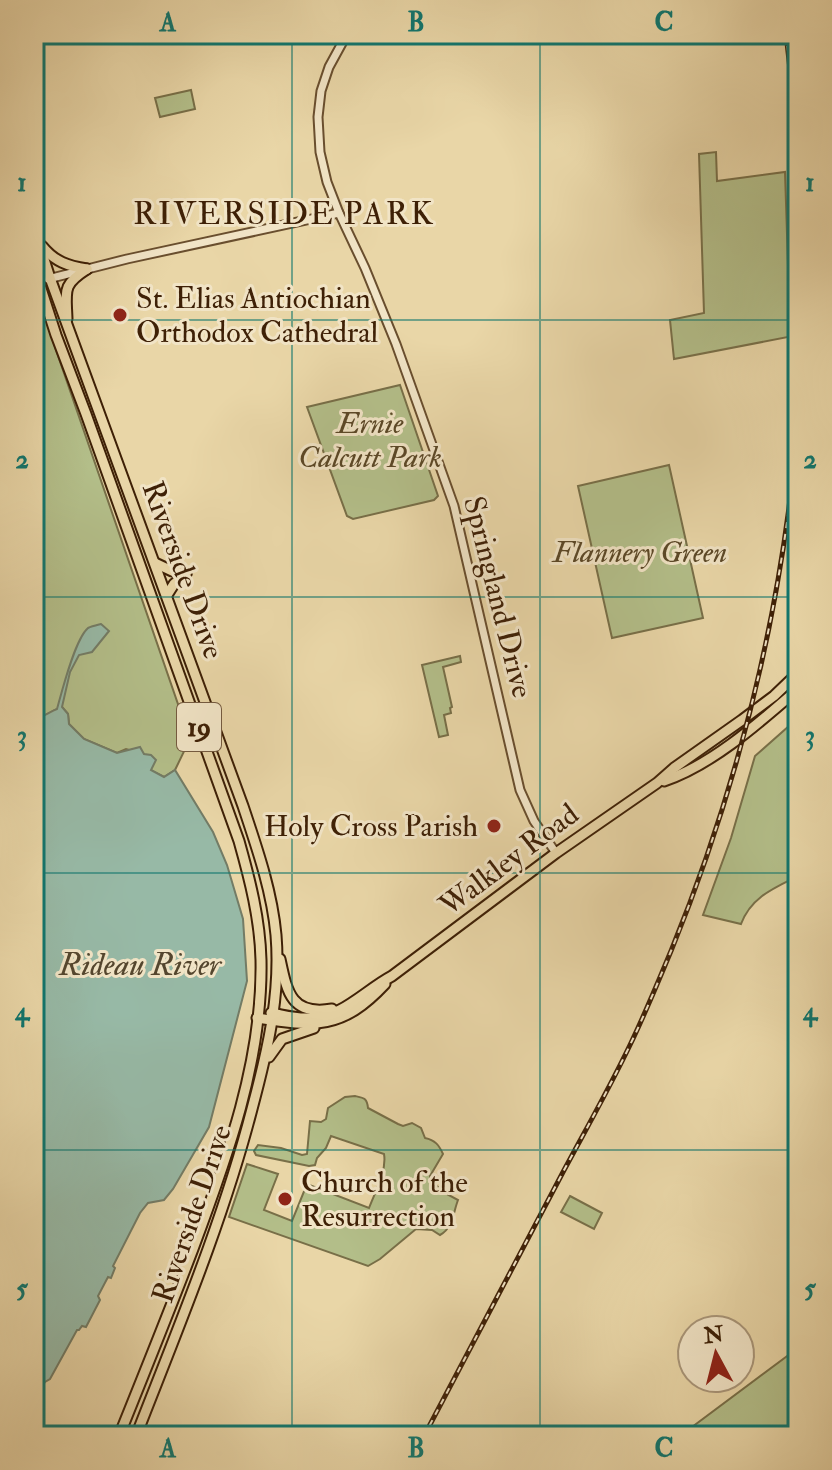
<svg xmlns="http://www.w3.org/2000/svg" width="832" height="1470" font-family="'IM FELL Double Pica',serif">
<rect width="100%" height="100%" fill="#e9d6a7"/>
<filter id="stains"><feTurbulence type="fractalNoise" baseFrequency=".0025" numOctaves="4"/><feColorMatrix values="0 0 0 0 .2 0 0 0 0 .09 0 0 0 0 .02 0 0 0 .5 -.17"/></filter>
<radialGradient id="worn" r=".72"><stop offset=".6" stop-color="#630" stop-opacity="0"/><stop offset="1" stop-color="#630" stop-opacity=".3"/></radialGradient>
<g fill="#b3be89" stroke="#786f48" stroke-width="2">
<polygon points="191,90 195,109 160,117 155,98"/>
<polygon points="716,152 717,181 785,172 789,296 788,337 674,359 670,320 704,313 699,154"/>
<path d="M34,286L190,739L175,770L164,777L150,770L144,754L126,749L117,753L84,739L69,724L68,714L62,707C51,711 45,717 34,719Z"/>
<polygon points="400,385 438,496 434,500 353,519 347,516 307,407"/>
<polygon points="669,465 703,618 612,638 578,486"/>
<polygon points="460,656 461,662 443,667 452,707 450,708 451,713 444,715 448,735 439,737 422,665"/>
<path d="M798,718V876C774,888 751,897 741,924L703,915L731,838L755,756Z"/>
<path d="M355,1096C364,1098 367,1098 368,1108L398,1124L403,1126L412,1123L421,1128L425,1138C435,1140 439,1145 443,1154L430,1176V1179L443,1192L458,1200C453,1213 453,1228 440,1235L432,1230L416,1229L380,1259L368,1266L229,1217L247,1164L278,1174L264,1210L292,1221L307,1184L369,1208C375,1192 387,1171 384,1154L331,1136L326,1148L317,1158L315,1165L309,1166L256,1155L254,1151L258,1145L281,1148L302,1155L307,1154L310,1121L321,1122L326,1119L328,1108L345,1097Z"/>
<polygon points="570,1196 602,1213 594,1229 561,1212"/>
<polygon points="798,1348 798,1436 680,1436"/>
</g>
<path fill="#97b9a6" stroke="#737c66" stroke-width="2" d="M101,624L109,631L92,652L79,655L70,672L62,707L68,714L69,724L84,739L117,753L140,747L144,754L151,755L156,760L151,770L164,777L175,770L213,832L227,865L243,919L247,981L209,1127L173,1189L164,1200L148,1203L140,1213L113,1266L115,1268L111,1278L108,1277L98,1296L100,1300L86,1327L82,1326L79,1330H77L50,1379L45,1382L35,1397L37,1399L35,1402H34V719C44,717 49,712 57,709C62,691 75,639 88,628C92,626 97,625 101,624Z"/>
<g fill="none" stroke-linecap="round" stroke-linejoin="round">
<defs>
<g id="minor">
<polyline points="347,34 329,67 321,91 318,117 320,152 327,182 339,213 365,268 396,344 454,506 520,790 534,821 556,853"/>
<polyline points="48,279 127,259 339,213"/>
</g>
<g id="major">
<path d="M34,228L50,278L243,806C257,848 272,891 276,935C281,995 267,1053 252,1109C223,1221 178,1328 136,1436"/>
<path d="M42,246C55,262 68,266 87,269"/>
<path d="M34,267L56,335L86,414L239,841C250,880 260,919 261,960C263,1060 227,1158 193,1249C169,1312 144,1374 119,1436"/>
<path d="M67,319C66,290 62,285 87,269"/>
<polyline points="155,563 172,571 186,574"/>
<polyline points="167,595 174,584 186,574"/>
<path d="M664,781C712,765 760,722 798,689"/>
<path d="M280,959C287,992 291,1016 332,1009"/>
<path d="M271,1013C283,1015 296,1019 309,1018C342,1018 364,991 392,976L556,853L657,783L674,768L742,720L774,696L798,673"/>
<path d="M257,1018C315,1027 342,1030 385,984"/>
<polyline points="269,1057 282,1039 314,1028"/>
</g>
</defs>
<use href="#minor" stroke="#694e2e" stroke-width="11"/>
<use href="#major" stroke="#3e2006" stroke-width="13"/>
<use href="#minor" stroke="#f1e4c6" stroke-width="7"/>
<use href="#major" stroke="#e9d6a7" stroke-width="9"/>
<defs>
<g id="rail">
<polyline points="786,34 798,140"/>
<path d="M424,1436C470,1349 516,1261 562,1174C585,1131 609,1089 630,1045C645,1014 658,982 671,951C740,782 783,605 798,423"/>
</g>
</defs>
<use href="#rail" stroke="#3e2006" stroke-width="5"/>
<use href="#rail" stroke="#f1e4c6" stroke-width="2" stroke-dasharray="6" stroke-linecap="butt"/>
</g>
<path fill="none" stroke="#0f766e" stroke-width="2" stroke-opacity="0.55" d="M292,34V1436M540,34V1436M34,320H798M34,597H798M34,873H798M34,1150H798"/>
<g fill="#8f2418" stroke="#f1e4c6" stroke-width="3">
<circle cx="120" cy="315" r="8"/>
<circle cx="494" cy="826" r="8"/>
<circle cx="285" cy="1199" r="8"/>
</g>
<g text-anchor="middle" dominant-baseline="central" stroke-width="6" stroke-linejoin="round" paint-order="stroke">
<rect fill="#f1e4c6" stroke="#745b40" stroke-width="2" x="177" y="703" width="44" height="48" rx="6"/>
<g font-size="28" font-weight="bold" fill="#3e2006">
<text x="199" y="727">19</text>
</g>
<g font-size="30" fill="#3e2006" stroke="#f1e4c6" text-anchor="start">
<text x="136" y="298">St. Elias Antiochian<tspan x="136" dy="34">Orthodox Cathedral</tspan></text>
<text x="478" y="826" text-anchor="end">Holy Cross Parish</text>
<text x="301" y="1182">Church of the<tspan x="301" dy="34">Resurrection</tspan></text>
</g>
<g font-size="30" font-style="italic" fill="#5b4827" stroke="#f1e4c6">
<text x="370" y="423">Ernie<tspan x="370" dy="34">Calcutt Park</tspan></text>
<text x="640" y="552">Flannery Green</text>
</g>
<g font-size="30" fill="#3e2006" stroke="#f1e4c6">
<text transform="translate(183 570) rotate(70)">Riverside Drive</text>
<text transform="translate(498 597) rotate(76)">Springland Drive</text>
<text transform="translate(509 860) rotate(-37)">Walkley Road</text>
<text transform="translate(192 1214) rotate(-71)">Riverside Drive</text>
</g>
<g font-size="32" letter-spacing="2" fill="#3e2006" stroke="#f1e4c6">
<text x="284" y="214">RIVERSIDE PARK</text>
</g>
<g font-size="32" font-style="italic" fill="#54462e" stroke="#f1e4c6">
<text x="140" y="965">Rideau River</text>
</g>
</g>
<rect width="832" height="1470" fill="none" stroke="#e9d6a7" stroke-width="88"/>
<g transform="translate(716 1354) rotate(353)"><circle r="38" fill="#f1e4c6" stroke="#a99679" stroke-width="2"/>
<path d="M0-6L14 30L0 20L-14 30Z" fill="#8f2418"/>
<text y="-12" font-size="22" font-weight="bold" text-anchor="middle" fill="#3e2006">N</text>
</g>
<rect x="44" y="44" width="744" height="1382" fill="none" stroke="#0f766e" stroke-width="3"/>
<g font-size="26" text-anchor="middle" font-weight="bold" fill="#0f766e">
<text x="168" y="31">A</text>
<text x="416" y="31">B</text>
<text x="664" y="31">C</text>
<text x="22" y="191">1</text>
<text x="810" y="191">1</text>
<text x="22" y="468">2</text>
<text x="810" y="468">2</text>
<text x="22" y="744">3</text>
<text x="810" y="744">3</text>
<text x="22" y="1020">4</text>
<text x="810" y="1020">4</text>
<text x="22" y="1297">5</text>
<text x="810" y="1297">5</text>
<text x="168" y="1457">A</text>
<text x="416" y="1457">B</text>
<text x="664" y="1457">C</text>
</g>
<rect width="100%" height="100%" filter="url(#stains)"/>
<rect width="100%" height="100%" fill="url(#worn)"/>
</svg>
